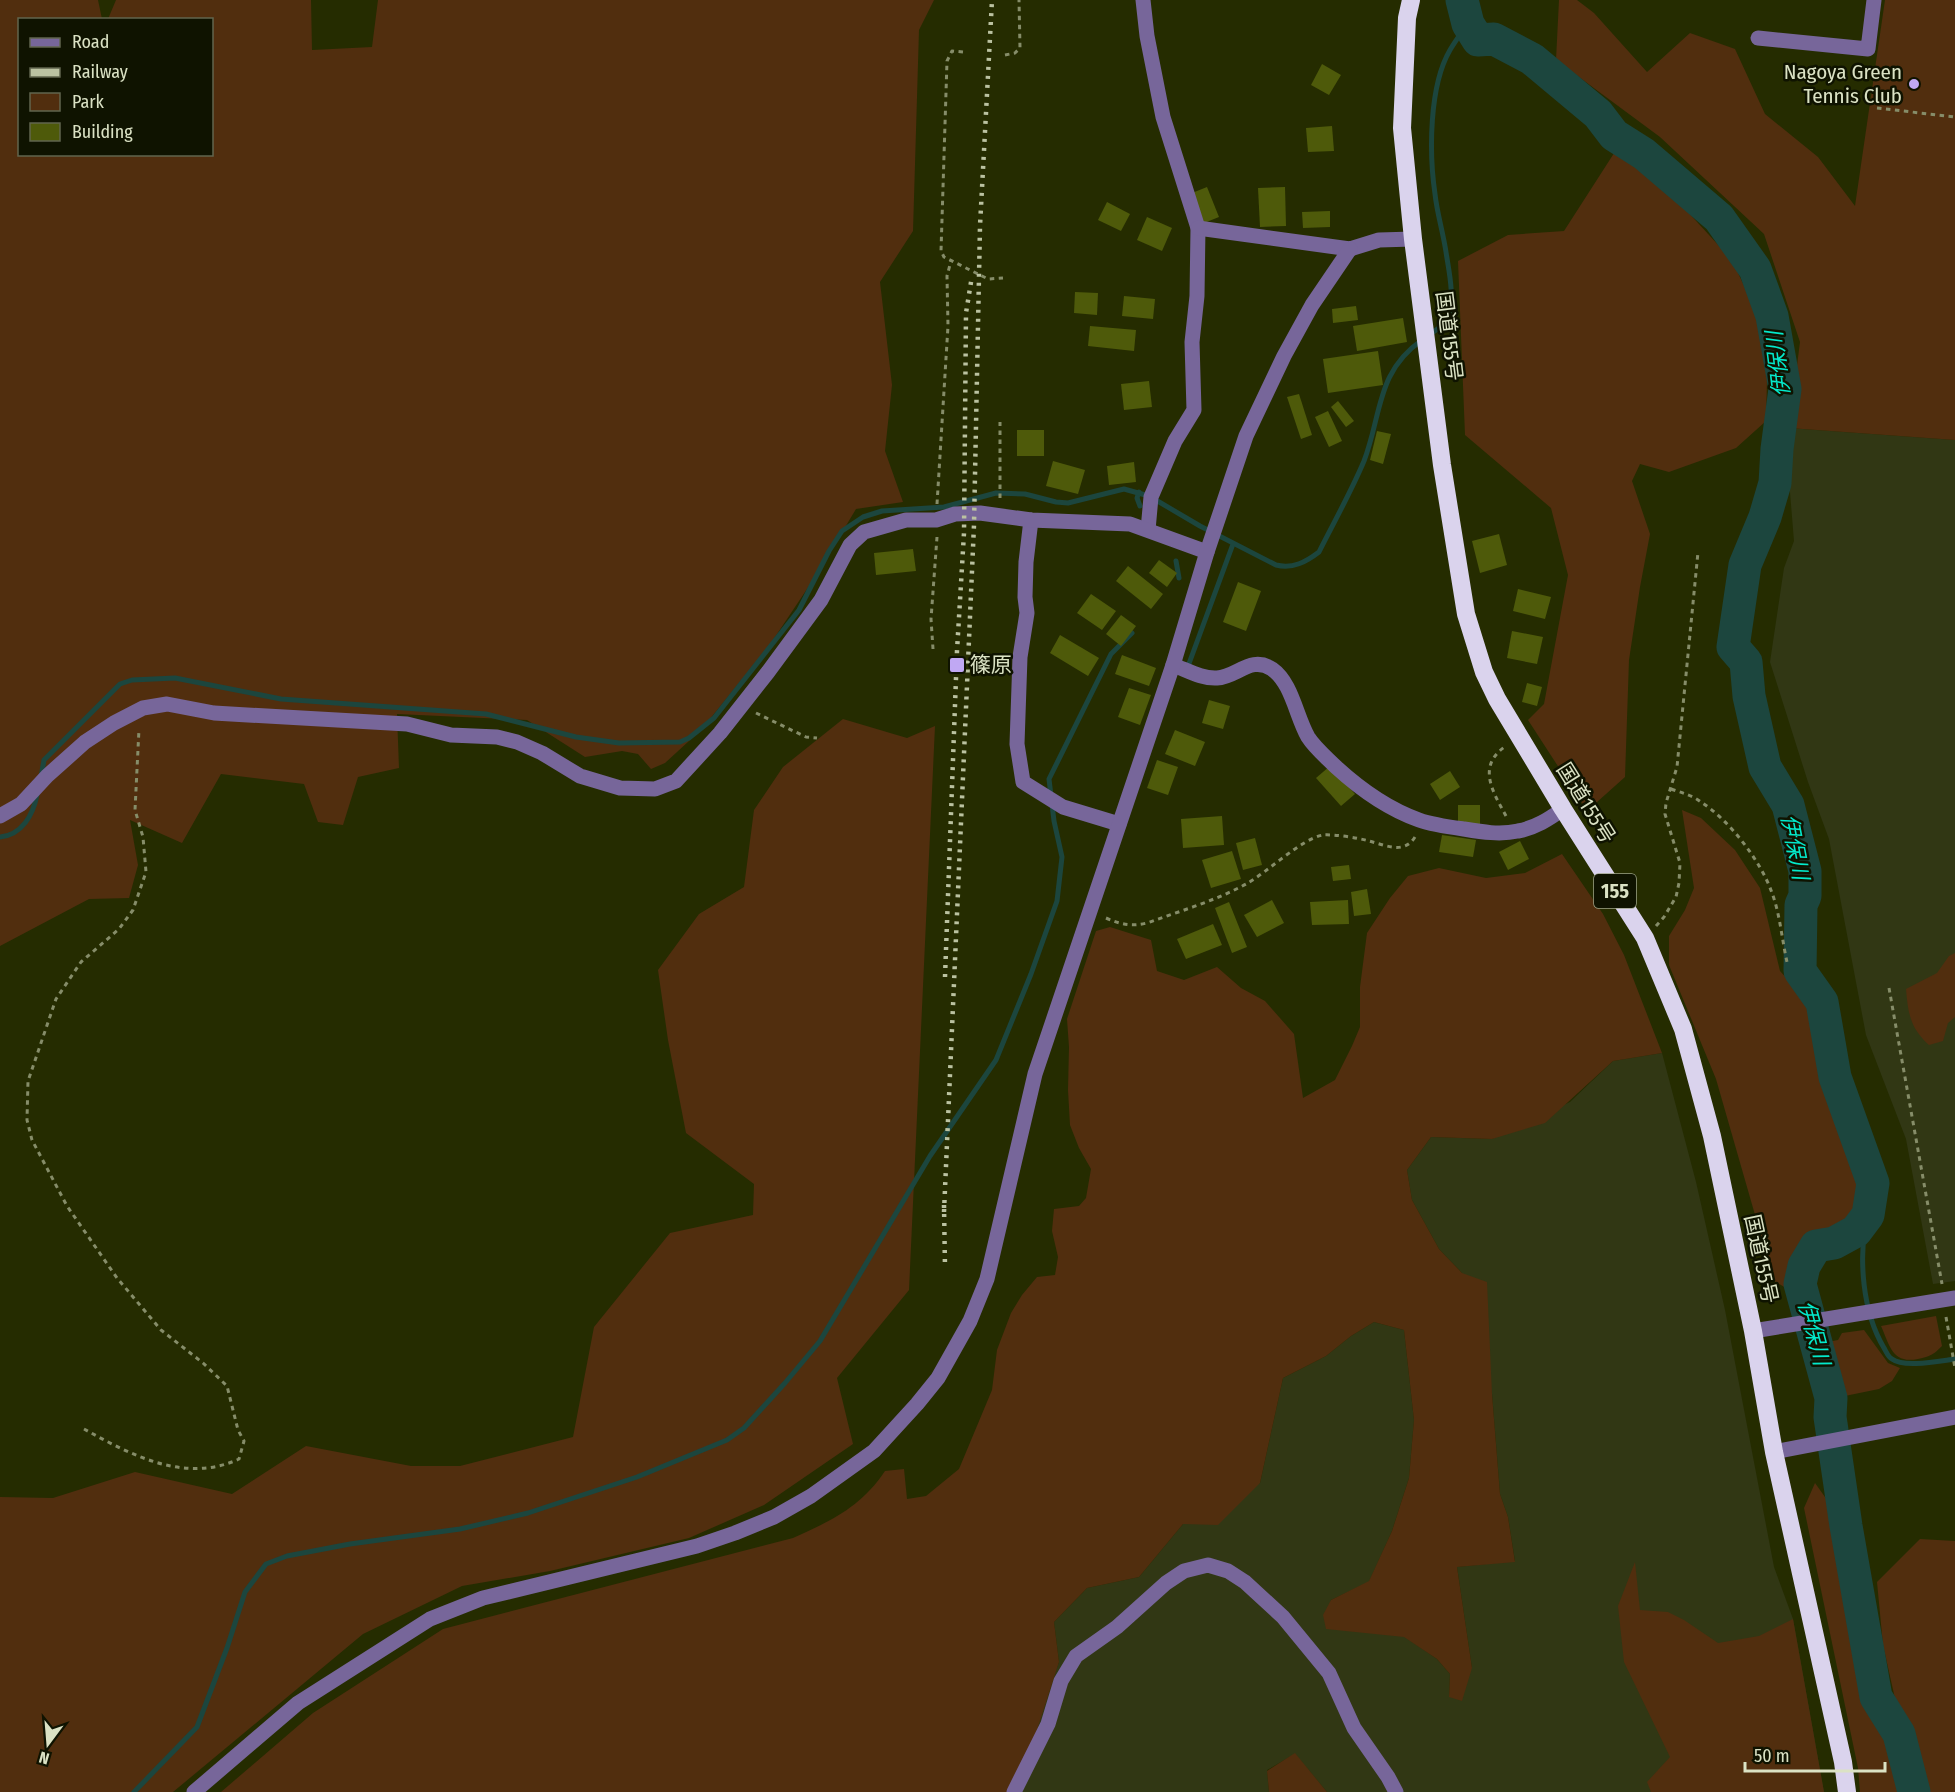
<svg xmlns="http://www.w3.org/2000/svg" width="1955" height="1792" font-family="'Fira Sans Condensed','Noto Sans JP',sans-serif">
<rect width="100%" height="100%" fill="#252c00"/>
<g fill="#313714">
<polygon points="1789,428 1955,440 1955,1281 1933,1284 1906,1139 1866,1035 1829,839 1808,782 1770,662 1784,568 1794,541 1789,480"/>
<polygon points="1662,1053 1696,1182 1725,1310 1774,1567 1793,1619 1824,1792 1327,1792 1295,1754 1267,1770 1269,1792 1009,1792 1059,1662 1054,1622 1087,1588 1139,1577 1183,1524 1260,1483 1283,1378 1326,1356 1351,1336 1374,1322 1404,1330 1414,1420 1409,1478 1392,1531 1369,1582 1331,1600 1326,1628 1404,1636 1437,1659 1450,1674 1449,1697 1472,1668 1457,1567 1515,1561 1508,1517 1500,1494 1492,1394 1462,1273 1439,1249 1412,1200 1407,1170 1431,1137 1492,1139 1570,1102 1613,1061"/>
</g>
<g fill="#512e0e">
<polygon points="0,0 98,0 102,19 20,20 20,154 212,154 212,20 108,19 116,0 311,0 312,50 372,47 378,0 934,0 919,30 913,231 880,282 892,385 885,451 903,502 856,509 817,574 769,646 701,730 665,763 651,769 638,754 622,751 585,757 527,720 397,714 399,768 358,777 343,825 318,822 304,784 221,774 182,843 130,820 138,865 129,898 89,899 0,946"/>
<polygon points="1559,0 1577,0 1594,13 1647,72 1690,33 1735,49 1765,114 1818,157 1855,206 1885,0 1955,0 1955,440 1789,428 1800,342 1764,234 1660,137 1556,60"/>
<polygon points="1618,147 1675,198 1732,260 1768,337 1766,421 1736,448 1669,472 1640,464 1632,481 1650,534 1640,587 1629,660 1625,777 1587,811 1528,720 1544,704 1568,575 1551,508 1465,435 1458,261 1508,235 1564,231"/>
<polygon points="843,719 907,738 935,726 909,1290 837,1378 853,1444 764,1505 689,1538 550,1571 462,1586 363,1634 173,1792 0,1792 0,1497 53,1498 135,1472 232,1494 306,1446 411,1466 460,1466 573,1437 594,1327 670,1233 753,1215 754,1184 686,1133 668,1040 658,970 699,914 744,887 754,810 783,767"/>
<polygon points="1682,810 1701,818 1735,850 1760,888 1780,971 1791,983 1813,1000 1822,1053 1839,1118 1856,1165 1861,1190 1860,1214 1850,1226 1833,1237 1817,1240 1798,1259 1795,1279 1791,1291 1774,1281 1716,1079 1669,965 1669,936 1685,910 1694,888"/>
<path d="M1562,854L1603,914L1624,955L1662,1053L1613,1061L1545,1123L1492,1139L1431,1137L1407,1170L1412,1200L1439,1249L1462,1273L1487,1282L1492,1394L1500,1494L1508,1517L1515,1562L1457,1567L1472,1668L1462,1701L1449,1697L1450,1674L1437,1659L1404,1637L1326,1629L1323,1615L1331,1600L1369,1581L1392,1531L1409,1478L1414,1420L1404,1330L1374,1322L1351,1336L1326,1356L1283,1378L1260,1483L1218,1525L1183,1524L1139,1577L1087,1588L1054,1622L1059,1662L1034,1739L1009,1792H221L313,1713L443,1629L793,1538C831,1521 861,1507 885,1471L904,1469L907,1499L926,1496L959,1469L992,1390L997,1350L1011,1313L1022,1295L1037,1277L1055,1275L1058,1257L1052,1231L1054,1209L1079,1206L1086,1198L1091,1169L1079,1148L1070,1125L1068,1090L1069,1047L1067,1019L1096,931L1110,927L1151,940L1157,971L1184,980L1217,967L1241,988L1265,1001L1294,1034L1303,1098L1335,1080L1352,1046L1360,1027V987L1367,933L1390,898L1408,876L1439,868L1486,878L1525,873Z"/>
<path d="M1955,953V1017L1948,1023L1943,1041L1929,1045C1910,1028 1908,1013 1906,989L1937,973L1949,956Z"/>
<path d="M1936,1316L1942,1346C1933,1355 1931,1356 1918,1359C1892,1364 1890,1346 1881,1326Z"/>
<polygon points="1864,1330 1888,1363 1900,1368 1892,1381 1879,1389 1835,1398 1823,1343 1838,1340 1842,1333"/>
<polygon points="1815,1483 1840,1518 1871,1702 1891,1743 1907,1792 1860,1792 1858,1768 1804,1508"/>
<polygon points="1920,1539 1955,1541 1955,1792 1908,1792 1896,1703 1883,1645 1877,1582"/>
<polygon points="1635,1562 1640,1610 1668,1612 1684,1620 1718,1643 1759,1636 1793,1619 1824,1792 1651,1792 1647,1782 1670,1757 1624,1662 1618,1606"/>
<polygon points="1295,1753 1327,1792 1269,1792 1267,1771"/>
</g>
<g fill="none" stroke-linecap="round" stroke-linejoin="round">
<g stroke="#1c463e" stroke-width="5">
<path d="M1429,335C1436,330 1446,324 1448,316C1455,296 1449,272 1446,252C1443,232 1437,213 1435,194C1429,153 1429,86 1450,50C1455,41 1462,32 1468,24"/>
<polyline points="1139,492 1137,498 1140,506"/>
<polyline points="1176,561 1179,578"/>
<polyline points="1187,669 1233,544"/>
<path d="M41,777L44,760L120,684L132,680L175,678L281,699L486,714L576,737L619,743L680,742L689,738L714,718L799,610L829,551L842,531L863,517L882,511L944,507L996,493L1025,494L1056,502L1068,503L1124,489L1149,496L1200,526L1276,565C1293,569 1306,562 1319,552C1334,522 1351,492 1364,461C1382,414 1376,372 1422,340"/>
<path d="M0,837C22,835 33,815 37,795"/>
<path d="M1866,1218C1859,1260 1862,1311 1884,1348C1886,1351 1888,1357 1892,1359C1904,1368 1939,1361 1955,1359"/>
<polyline points="134,1792 197,1727 227,1648 245,1592 266,1564 287,1556 350,1544 460,1529 528,1513 637,1477 727,1440 744,1428 785,1383 820,1341 930,1156 996,1060 1031,974 1057,901 1062,857 1054,821 1049,779 1111,654 1132,633"/>
</g>
<polyline stroke="#1c463e" stroke-width="33" points="1462,0 1468,24 1478,40 1494,39 1532,59 1598,114 1614,135 1644,154 1719,218 1755,269 1772,316 1785,389 1777,449 1775,483 1765,517 1745,565 1733,647 1746,662 1749,696 1765,767 1788,805 1805,871 1805,896 1801,905 1800,971 1822,1002 1835,1077 1873,1183 1868,1215 1856,1231 1834,1243 1816,1246 1804,1266 1800,1284 1831,1398 1830,1417 1846,1526 1876,1697 1899,1734 1914,1792"/>
</g>
<g fill="#4e5a0a">
<polygon points="1322,64 1341,75 1329,95 1311,85"/>
<polygon points="1332,126 1334,151 1308,152 1306,128"/>
<polygon points="1207,187 1219,217 1204,223 1192,193"/>
<polygon points="1285,187 1286,226 1260,227 1258,188"/>
<polygon points="1107,202 1130,214 1121,231 1098,220"/>
<polygon points="1330,211 1330,227 1303,228 1302,212"/>
<polygon points="1147,217 1172,228 1162,251 1137,240"/>
<polygon points="1075,292 1098,293 1097,315 1074,313"/>
<polygon points="1124,296 1155,299 1153,319 1122,316"/>
<polygon points="1356,306 1358,320 1333,323 1332,309"/>
<polygon points="1403,318 1407,342 1357,351 1353,326"/>
<polygon points="1090,326 1136,330 1134,351 1088,346"/>
<polygon points="1378,351 1383,385 1328,393 1323,359"/>
<polygon points="1149,381 1152,407 1124,410 1121,384"/>
<polygon points="1299,394 1312,435 1301,439 1287,397"/>
<polygon points="1338,401 1354,421 1346,427 1331,407"/>
<polygon points="1328,411 1342,441 1329,447 1315,417"/>
<rect x="1017" y="430" width="27" height="26"/>
<polygon points="1377,431 1391,434 1383,464 1370,460"/>
<polygon points="1053,461 1085,470 1078,494 1046,486"/>
<polygon points="1134,462 1136,482 1109,485 1107,466"/>
<polygon points="1499,534 1507,565 1480,573 1472,541"/>
<polygon points="913,549 916,571 876,575 874,553"/>
<polygon points="1159,560 1177,573 1167,587 1149,573"/>
<polygon points="1128,566 1163,594 1151,609 1116,581"/>
<polygon points="1238,582 1261,591 1246,631 1223,622"/>
<polygon points="1518,589 1551,597 1545,619 1513,611"/>
<polygon points="1091,594 1116,611 1102,630 1077,613"/>
<polygon points="1121,615 1136,626 1121,646 1106,634"/>
<polygon points="1512,631 1543,637 1537,664 1507,658"/>
<polygon points="1060,635 1099,658 1088,676 1050,653"/>
<polygon points="1122,655 1156,668 1149,686 1115,674"/>
<polygon points="1527,683 1542,687 1537,706 1522,702"/>
<polygon points="1129,688 1151,695 1140,725 1118,717"/>
<polygon points="1209,700 1230,706 1223,729 1202,723"/>
<polygon points="1175,730 1205,742 1195,766 1165,754"/>
<polygon points="1157,760 1178,767 1168,795 1147,788"/>
<polygon points="1330,766 1355,794 1341,806 1316,778"/>
<polygon points="1450,771 1460,787 1440,800 1430,784"/>
<rect x="1458" y="805" width="22" height="20"/>
<polygon points="1222,816 1224,845 1183,848 1181,819"/>
<polygon points="1442,835 1476,840 1473,857 1439,852"/>
<polygon points="1255,838 1262,865 1243,870 1236,843"/>
<polygon points="1520,841 1529,859 1508,870 1499,852"/>
<polygon points="1232,851 1241,879 1211,888 1202,860"/>
<polygon points="1349,865 1351,879 1333,881 1331,867"/>
<polygon points="1367,889 1371,914 1354,916 1351,892"/>
<polygon points="1272,900 1284,923 1257,937 1244,915"/>
<polygon points="1348,900 1349,924 1312,925 1310,902"/>
<polygon points="1229,902 1247,947 1232,953 1215,908"/>
<polygon points="1213,924 1222,945 1186,959 1177,939"/>
</g>
<g fill="none" stroke-linecap="round" stroke-linejoin="round">
<g stroke="#868d69" stroke-width="3" stroke-dasharray="4.5 4.5" stroke-linecap="butt">
<polyline points="963,52 952,51 947,61 941,251 944,257 988,279 1003,278"/>
<polyline points="1005,55 1015,53 1020,48 1019,0"/>
<polyline points="1877,108 1955,117"/>
<polyline points="1000,498 1000,422"/>
<polyline points="937,504 948,326 947,276 951,261"/>
<polyline points="933,649 931,619 937,537"/>
<polyline points="756,713 806,737 817,738"/>
<path d="M1671,789C1682,793 1692,795 1701,802C1729,820 1761,861 1772,893C1780,914 1782,940 1787,962"/>
<path d="M1506,816C1493,792 1476,766 1506,746"/>
<path d="M1106,918C1120,924 1131,927 1147,923C1180,911 1215,901 1246,884C1268,872 1301,839 1323,835C1334,834 1359,838 1369,841C1385,845 1404,855 1415,837"/>
<polyline points="1656,926 1664,917 1676,897 1679,883 1680,863 1665,814 1666,803 1677,767 1698,552"/>
<polyline points="1889,988 1942,1284"/>
<polyline points="1946,1317 1955,1368"/>
<path d="M84,1429C131,1455 185,1484 239,1459L244,1441L238,1430L227,1386L203,1363L161,1330L117,1278L67,1206L32,1140L27,1120L28,1081L56,999L81,962L119,929L133,910L146,872L143,837L135,810L139,729"/>
</g>
<g stroke="#77669a" stroke-width="15">
<polyline points="1143,0 1147,36 1163,117 1198,228 1197,296 1192,342 1194,410 1175,441 1151,497 1148,530"/>
<polyline points="1758,38 1868,49 1874,0"/>
<polyline points="1198,228 1350,249 1379,240 1413,239"/>
<polyline points="1031,520 1026,562 1025,597 1027,613 1020,657 1017,744 1023,782 1063,807 1119,824"/>
<path d="M1173,665C1187,670 1202,679 1217,678C1237,677 1251,655 1272,669C1292,683 1296,716 1308,737C1315,748 1326,757 1336,767C1360,789 1388,809 1419,820C1433,825 1449,827 1464,829C1482,832 1500,835 1518,831C1535,828 1549,819 1563,809"/>
<polyline points="0,816 21,804 47,776 85,742 114,723 143,708 167,704 214,713 407,724 451,735 497,737 517,742 542,753 580,776 620,788 655,789 676,781 720,733 768,672 821,600 850,545 864,532 906,520 936,520 955,514 980,513 1031,520 1130,524 1207,552"/>
<polyline points="1753,1331 1955,1298"/>
<polyline points="1774,1452 1955,1417"/>
<polyline points="194,1792 298,1703 430,1619 483,1598 697,1546 735,1533 774,1517 811,1496 874,1451 917,1404 938,1378 970,1321 987,1279 1035,1074 1173,665 1207,552 1246,436 1284,356 1312,305 1350,249"/>
<polyline points="1014,1792 1048,1724 1061,1681 1076,1656 1117,1627 1166,1583 1184,1571 1208,1565 1228,1571 1245,1582 1283,1617 1329,1673 1354,1728 1388,1777 1396,1792"/>
</g>
<polyline stroke="#dad3ed" stroke-width="18" points="1411,0 1407,18 1402,128 1413,239 1442,465 1466,614 1484,672 1497,699 1563,809 1645,938 1683,1029 1712,1136 1753,1331 1774,1452 1843,1762 1847,1792"/>
<g stroke="#bbc2a1" stroke-width="4.5" stroke-dasharray="3 6" stroke-linecap="butt">
<polyline points="945,977 957,651 964,533 966,313 972,276"/>
<polyline points="944,1205 945,1268"/>
<polyline points="944,1212 974,525 980,226 992,0"/>
</g>
</g>
<g fill="#c0a8f3" stroke="#0f1300" stroke-width="2">
<circle cx="1914" cy="84" r="6"/>
<rect x="949" y="657" width="16" height="16" rx="3"/>
</g>
<g text-anchor="middle" dominant-baseline="central" stroke-width="5" stroke-linejoin="round" paint-order="stroke">
<rect fill="#0f1300" stroke="#9ea489" stroke-width="1.5" x="1594" y="874" width="42" height="34" rx="4.5"/>
<g font-size="20" font-weight="bold" fill="#dbe2c4">
<text x="1615" y="891">155</text>
</g>
<g font-size="21" fill="#dbe2c4" stroke="#0f1300" text-anchor="end">
<text x="1902" y="72">Nagoya Green<tspan x="1902" dy="24">Tennis Club</tspan></text>
<text x="970" y="665" text-anchor="start">篠原</text>
</g>
<g font-size="21" fill="#dbe2c4" stroke="#0f1300">
<text transform="translate(1449 336) rotate(83)">国道155号</text>
<text transform="translate(1586 803) rotate(58)">国道155号</text>
<text transform="translate(1761 1259) rotate(78)">国道155号</text>
</g>
<g font-size="22" font-style="italic" fill="#04e9cb" stroke="#0f1300">
<text transform="translate(1778 364) rotate(-97)">伊保川</text>
<text transform="translate(1795 847) rotate(79)">伊保川</text>
<text transform="translate(1814 1333) rotate(75)">伊保川</text>
</g>
</g>
<rect x="18" y="18" width="195" height="138" fill="#0f1300" stroke="#61664e" stroke-width="1.5"/>
<rect x="30" y="38" width="30" height="9" fill="#77669a" stroke="#61664e" stroke-width="1.5"/>
<text x="72" y="48" font-size="18" fill="#dbe2c4">Road</text>
<rect x="30" y="68" width="30" height="9" fill="#bbc2a1" stroke="#61664e" stroke-width="1.5"/>
<text x="72" y="78" font-size="18" fill="#dbe2c4">Railway</text>
<rect x="30" y="93" width="30" height="18" fill="#512e0e" stroke="#61664e" stroke-width="1.5"/>
<text x="72" y="108" font-size="18" fill="#dbe2c4">Park</text>
<rect x="30" y="123" width="30" height="18" fill="#4e5a0a" stroke="#61664e" stroke-width="1.5"/>
<text x="72" y="138" font-size="18" fill="#dbe2c4">Building</text>
<g transform="translate(48 1744) rotate(196)" stroke="#0f1300" stroke-width="4.5" paint-order="stroke">
<path d="M0-4.5L10 22L0 15L-10 22Z" fill="#dbe2c4"/>
<text y="-9" font-size="16" font-weight="bold" text-anchor="middle" fill="#dbe2c4">N</text>
</g>
<path d="M1745 1762v9h140v-9" fill="none" stroke="#dbe2c4" stroke-width="3"/>
<text x="1754" y="1762" font-size="18" fill="#dbe2c4" stroke="#0f1300" stroke-width="4.5" paint-order="stroke">50 m</text>
</svg>
